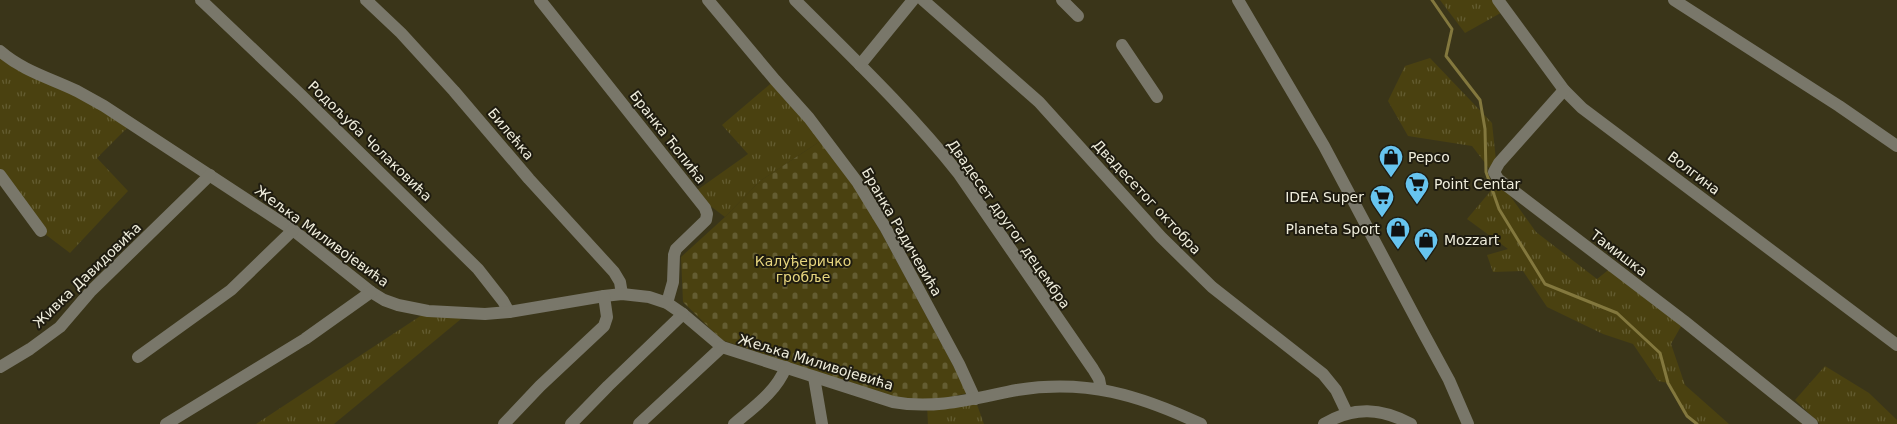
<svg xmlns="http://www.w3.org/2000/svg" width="1897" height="424" font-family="'DejaVu Sans',sans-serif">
<defs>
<pattern id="grass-tufts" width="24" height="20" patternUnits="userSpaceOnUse" patternTransform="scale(1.25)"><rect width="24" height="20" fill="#4a4110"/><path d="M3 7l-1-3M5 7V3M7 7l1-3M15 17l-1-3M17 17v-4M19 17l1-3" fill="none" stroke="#645d32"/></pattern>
<pattern id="cemetery-stones" width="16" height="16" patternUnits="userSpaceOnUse" patternTransform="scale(1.25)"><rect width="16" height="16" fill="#4a4110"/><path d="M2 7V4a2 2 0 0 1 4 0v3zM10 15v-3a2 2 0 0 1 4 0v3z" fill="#645d32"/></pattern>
</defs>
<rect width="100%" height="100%" fill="#3a3519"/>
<g fill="url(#grass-tufts)">
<polygon points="1440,0 1498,0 1506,10 1465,33"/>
<polygon points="0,51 131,124 97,158 128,191 70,253 41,231 0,175"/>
<polygon points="1430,58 1492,123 1498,179 1536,232 1597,279 1612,267 1684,321 1671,344 1685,385 1729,424 1699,424 1683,413 1668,383 1658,381 1633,344 1603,334 1547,307 1523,271 1493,272 1487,255 1508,249 1467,219 1499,181 1472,146 1408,136 1388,101 1405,66"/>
<polygon points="775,80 825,138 760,181 725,217 693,193 748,154 722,125"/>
<polygon points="428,311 467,314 334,424 256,424"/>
<polygon points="1825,366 1869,393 1897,420 1897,424 1820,424 1795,400"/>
<polygon points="975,399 984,424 928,424 927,405"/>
</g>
<polygon fill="url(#cemetery-stones)" points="825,138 843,162 968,393 932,401 887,396 722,340 683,302 681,257 725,217 760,181"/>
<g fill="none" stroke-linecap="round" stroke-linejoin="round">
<polyline stroke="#83783e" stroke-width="3" points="1432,0 1452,29 1446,56 1480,100 1485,129 1486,172 1499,209 1545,284 1617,313 1660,353 1668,383 1687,416 1697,424"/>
<g stroke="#79776a" stroke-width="12">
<polyline points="201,0 301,95 478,269 503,301 509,312"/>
<polyline points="366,0 401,33 454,91 529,179 614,272 620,282 622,294"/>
<polyline points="540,0 705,208 707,214 706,220 676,249 674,255 673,282 667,303"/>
<polyline points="708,0 775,80 809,118 858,183 885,227 959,364 975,399"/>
<path d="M795,0C851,56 910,112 959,174L1093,369L1099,379L1101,389"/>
<polyline points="923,0 1039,102 1161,237 1212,287 1323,374 1336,390 1347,413"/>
<polyline points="1062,0 1078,16"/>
<polyline points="1238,0 1324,146 1424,334 1449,380 1468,424"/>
<polyline points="1498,0 1564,90 1582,108 1897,345"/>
<polyline points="1674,0 1839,106 1897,146"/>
<polyline points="1122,45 1157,97"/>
<path d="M0,51C23,71 50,78 77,91C86,96 95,101 104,106L293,230L371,292L384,300L398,305L428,311L485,314L509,312L604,296L622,294L649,297L667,303L683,314L722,347L893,402C936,410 975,398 1017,390C1087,379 1139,395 1201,424"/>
<polyline points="860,65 913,0"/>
<polyline points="1564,90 1499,163 1494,172 1498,179 1684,321 1812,424"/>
<polyline points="0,175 41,231"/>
<polyline points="138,357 231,290 293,230"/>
<polyline points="0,367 30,349 60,327 90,292 210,175"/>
<polyline points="814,377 822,424"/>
<polyline points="166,424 305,339 371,292"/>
<polyline points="504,424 540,386 604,326 607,317 604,296"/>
<polyline points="571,424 608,386 683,314"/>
<polyline points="639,424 722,347"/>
<path d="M734,424C754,407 776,392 786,367"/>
<path d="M1324,424C1354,406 1381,408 1411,424"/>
</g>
</g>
<defs>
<symbol id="shop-pin" viewBox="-11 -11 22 30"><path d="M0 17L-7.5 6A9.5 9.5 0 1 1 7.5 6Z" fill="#67c4ef" stroke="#1f1c10"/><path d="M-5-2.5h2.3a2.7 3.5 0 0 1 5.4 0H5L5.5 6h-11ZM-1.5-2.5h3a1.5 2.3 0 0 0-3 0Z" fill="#111"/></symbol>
<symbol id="supermarket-pin" viewBox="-11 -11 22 30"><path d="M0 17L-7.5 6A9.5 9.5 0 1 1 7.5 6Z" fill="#67c4ef" stroke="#1f1c10"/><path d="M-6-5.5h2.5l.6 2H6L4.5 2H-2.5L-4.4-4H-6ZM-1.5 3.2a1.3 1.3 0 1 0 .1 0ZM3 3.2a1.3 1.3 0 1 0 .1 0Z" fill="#111"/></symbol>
</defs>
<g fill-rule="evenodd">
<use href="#shop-pin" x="1377" y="143" width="28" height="38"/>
<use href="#supermarket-pin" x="1403" y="170" width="28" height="38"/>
<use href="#supermarket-pin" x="1368" y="183" width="28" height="38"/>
<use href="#shop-pin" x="1384" y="215" width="28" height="38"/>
<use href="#shop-pin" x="1412" y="226" width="28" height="38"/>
</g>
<g text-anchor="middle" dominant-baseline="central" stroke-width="4" stroke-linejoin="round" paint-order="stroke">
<g font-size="14" fill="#efeddc" stroke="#1f1c10">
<text transform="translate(511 134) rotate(50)">Билећка</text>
<text transform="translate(668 137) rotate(52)">Бранка Ћопића</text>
<text transform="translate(370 141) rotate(44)">Родољуба Чолаковића</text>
<text transform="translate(1694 173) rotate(37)">Волгина</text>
<text transform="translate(1147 197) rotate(47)">Двадесетог октобра</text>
<text transform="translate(1009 224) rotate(55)">Двадесет другог децембра</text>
<text transform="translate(902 232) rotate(60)">Бранка Радичевића</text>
<text transform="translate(322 236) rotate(36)">Жељка Миливојевића</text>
<text transform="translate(1619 253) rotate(37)">Тамишка</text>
<text transform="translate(87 275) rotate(-44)">Живка Давидовића</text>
<text transform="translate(816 362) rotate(17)">Жељка Миливојевића</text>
</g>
<g font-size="14" fill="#efeddc" stroke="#1f1c10" text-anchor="start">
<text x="1408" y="157">Pepco</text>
<text x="1434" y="184">Point Centar</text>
<text x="1364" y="197" text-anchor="end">IDEA Super</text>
<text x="1380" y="229" text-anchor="end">Planeta Sport</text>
<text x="1444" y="240">Mozzart</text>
</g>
<g font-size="14" fill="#e7d67f" stroke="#1f1c10">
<text x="803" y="261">Калуђеричко<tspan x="803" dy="16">гробље</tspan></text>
</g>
</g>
</svg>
